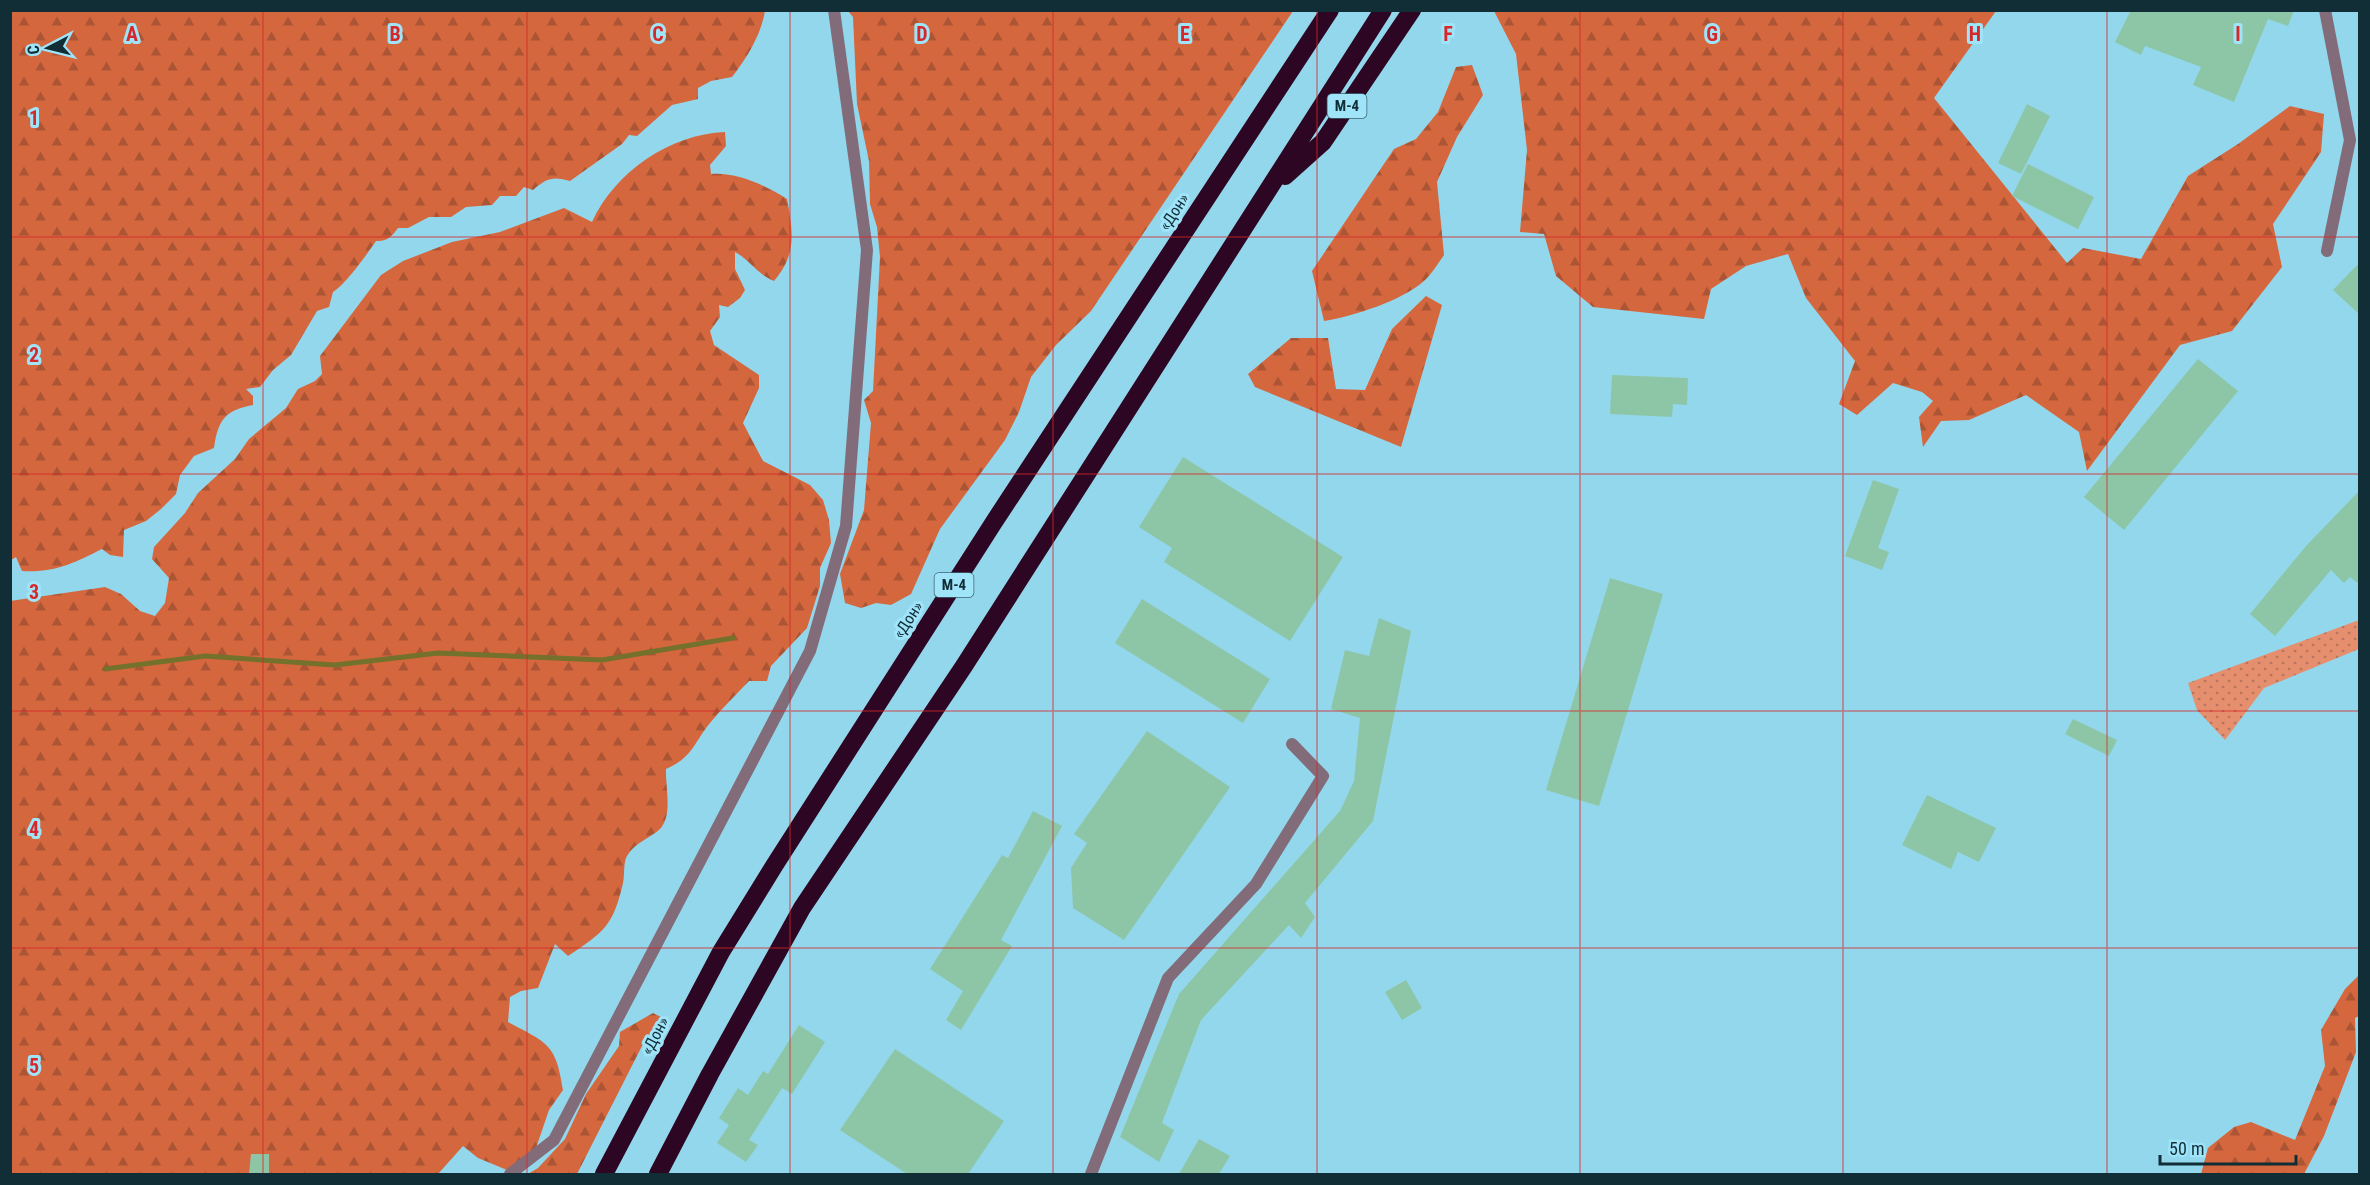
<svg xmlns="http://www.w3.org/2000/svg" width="2370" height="1185" font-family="'Roboto Condensed',sans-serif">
<defs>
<pattern id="grass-dots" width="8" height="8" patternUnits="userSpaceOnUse" patternTransform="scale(1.5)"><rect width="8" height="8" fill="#e68f6f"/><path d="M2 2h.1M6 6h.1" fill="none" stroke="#b9755c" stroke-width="1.8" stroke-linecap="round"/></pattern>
<pattern id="forest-firs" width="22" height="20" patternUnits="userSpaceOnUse" patternTransform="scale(1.5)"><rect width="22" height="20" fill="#d5673e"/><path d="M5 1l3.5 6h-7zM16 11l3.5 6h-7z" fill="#ab5535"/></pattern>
</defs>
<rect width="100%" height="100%" fill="#93d7ec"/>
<polygon fill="url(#grass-dots)" points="2359,620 2359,649 2264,688 2225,740 2197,710 2188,683"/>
<g fill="url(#forest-firs)">
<path d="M11,10H765V11C761,35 747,58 732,77L711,81L698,88V99L672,105L637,136L629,135L622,144L570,181C554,176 546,178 533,190L524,187L516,196H500L492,205L466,207L451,217H429L408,228H398C392,236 387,242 376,241C367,254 346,284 333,292L329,307L317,311L291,355L273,370L260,387L246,389L253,396V405C225,410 218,420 214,448L194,456L180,475L176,494L161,509L146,521L124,530L123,557L110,555L102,549C74,563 55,573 22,571L16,557L11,560Z"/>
<polygon points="848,11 1293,11 1091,311 1056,345 1031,377 1019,412 1005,440 940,529 911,594 891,605 876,603 861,608 845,603 840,574 864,510 871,423 864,400 873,391 880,257 877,227 870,204 869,161 857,104 853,17"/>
<polygon points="1494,11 1996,11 1934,98 2067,263 2083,248 2141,259 2188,176 2238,144 2290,106 2324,114 2321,152 2273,224 2282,267 2232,331 2180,345 2087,471 2079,432 2026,395 1969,420 1941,421 1923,447 1919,417 1933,401 1922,392 1893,383 1857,415 1839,404 1855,361 1806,298 1788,254 1746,266 1711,289 1704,319 1593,307 1556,276 1544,234 1520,232 1527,150 1516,54"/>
<path d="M1472,65L1483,95L1457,137L1437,182L1444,255C1438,263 1432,274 1424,281C1401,301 1354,316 1324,321L1312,271L1394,149L1416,139L1438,112L1456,67Z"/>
<path d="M725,132L726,146L710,165L711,174C737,172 765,185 787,199C793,232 797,254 774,281C756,273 751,261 735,252V269L745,290L740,298L728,307L719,305L720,317L710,331L714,345L759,375V388L743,423L763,461L810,485L823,500L829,520L831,543L820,568V586L807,628L771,666L767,681H749C736,695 722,708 710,723C693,744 693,757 666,769C665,788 675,821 655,833C645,840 633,845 627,856C623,863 625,874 623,883C613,926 604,932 568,956L555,944L538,988L521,991L510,997L508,1022C547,1043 556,1043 563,1090L549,1110L536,1148L507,1170L478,1158L463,1146L438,1174H11L10,601L105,587L121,594L140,611L155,616L165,603L169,578L152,559L154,547L185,513L198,493L235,459L249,439L286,408L298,389L315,381L322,374L320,356L381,275L403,261L452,242L500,232L564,208L592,222C615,172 670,134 725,132Z"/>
<polygon points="1426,296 1442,305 1401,447 1255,387 1248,374 1291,338 1328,338 1336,389 1365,390 1392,329"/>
<polygon points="2359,975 2359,1016 2355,1018 2356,1052 2324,1136 2304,1174 2201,1174 2208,1148 2234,1127 2251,1122 2295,1140 2325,1066 2321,1030 2345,989"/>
<polygon points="653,1013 663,1018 643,1044 577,1174 528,1174 538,1168 565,1139 586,1094 619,1046 620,1032"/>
</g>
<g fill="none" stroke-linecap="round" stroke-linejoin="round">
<polyline stroke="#73712b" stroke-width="5" points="105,669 205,656 335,665 438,653 602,660 733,638"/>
</g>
<g fill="#8dc6a7">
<polygon points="2131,10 2294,10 2288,26 2268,19 2234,102 2193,85 2201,67 2145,46 2141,55 2115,42"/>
<polygon points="2027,104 2050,116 2021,174 1998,163"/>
<polygon points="2028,164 2094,197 2078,229 2012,196"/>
<polygon points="2360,262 2360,315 2333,290"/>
<polygon points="2198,359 2238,391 2124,530 2084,497"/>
<polygon points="1612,375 1688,378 1687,405 1673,404 1672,417 1610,414"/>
<polygon points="1183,457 1343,557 1290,641 1164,562 1172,548 1139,527"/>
<polygon points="1873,480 1899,489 1878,548 1889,552 1882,570 1845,556"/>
<polygon points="2360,490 2360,585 2350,577 2344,583 2331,570 2275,636 2250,614 2306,546"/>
<polygon points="1610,578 1663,594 1599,806 1546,790"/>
<polygon points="1142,599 1270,679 1243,723 1115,643"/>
<polygon points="1379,618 1411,631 1373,821 1305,903 1315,917 1301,938 1289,925 1201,1020 1162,1123 1174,1130 1159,1162 1120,1137 1179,994 1340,811 1354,781 1360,718 1331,709 1345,650 1369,656"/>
<polygon points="2073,719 2117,740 2109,756 2065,734"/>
<polygon points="1147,731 1230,787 1124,940 1073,908 1071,868 1087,843 1074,834"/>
<polygon points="1927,795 1996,828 1979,862 1958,852 1951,869 1902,845"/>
<polygon points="1033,811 1062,826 1001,940 1012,946 961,1030 946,1020 963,991 930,969 1002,855 1008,858"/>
<polygon points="1406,980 1422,1008 1402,1020 1385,992"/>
<polygon points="799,1025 825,1042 792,1094 782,1088 749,1140 758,1145 746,1162 717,1143 729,1125 719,1118 738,1088 748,1095 763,1071 768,1074"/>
<polygon points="895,1049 1004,1121 968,1174 907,1174 840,1130"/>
<polygon points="1199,1139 1230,1156 1219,1174 1179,1174"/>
<polygon points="251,1154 269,1154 269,1174 249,1174"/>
</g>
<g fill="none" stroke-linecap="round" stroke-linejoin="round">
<g stroke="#826c7a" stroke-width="12">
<polyline points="2325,10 2350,140 2327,251"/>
<polyline points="510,1174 554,1140 810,651 846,526 867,250 834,10"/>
<polyline points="1091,1174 1168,978 1256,884 1323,776 1292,744"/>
</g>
<g stroke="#2d0623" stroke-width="18">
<polyline points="1285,176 1323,142 1412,10"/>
<polyline points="604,1174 721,952 774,866 994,522 1330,10"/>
<polyline points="658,1174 710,1074 802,908 964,666 1383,10"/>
</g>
</g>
<path fill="none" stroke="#d62828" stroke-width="1.5" stroke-opacity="0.55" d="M263,10V1174M527,10V1174M790,10V1174M1053,10V1174M1317,10V1174M1580,10V1174M1843,10V1174M2107,10V1174M10,237H2360M10,474H2360M10,711H2360M10,948H2360"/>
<g text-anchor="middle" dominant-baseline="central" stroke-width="6" stroke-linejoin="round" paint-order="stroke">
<g fill="#a0e4fa" stroke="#3c6571" stroke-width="1.5">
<rect x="1327.5" y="94" width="39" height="24" rx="4.5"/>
<rect x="934.5" y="573" width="39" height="24" rx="4.5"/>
</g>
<g font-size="15" font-weight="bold" fill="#112e36">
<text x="1347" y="106">М-4</text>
<text x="954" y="585">М-4</text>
</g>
<g font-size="16" fill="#112e36" stroke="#a0e4fa">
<text transform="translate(1174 212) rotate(-57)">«Дон»</text>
<text transform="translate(908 620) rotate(-57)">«Дон»</text>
<text transform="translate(655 1036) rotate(-62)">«Дон»</text>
</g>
</g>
<g font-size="20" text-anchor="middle" font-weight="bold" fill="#d62828" stroke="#a0e4fa" stroke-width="6" stroke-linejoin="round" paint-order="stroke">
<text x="132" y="41">A</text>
<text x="395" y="41">B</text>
<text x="658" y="41">C</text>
<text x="922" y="41">D</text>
<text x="1185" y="41">E</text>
<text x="1448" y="41">F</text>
<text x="1712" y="41">G</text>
<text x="1975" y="41">H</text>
<text x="2238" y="41">I</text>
<text x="34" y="125">1</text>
<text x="34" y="362">2</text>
<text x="34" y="599">3</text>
<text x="34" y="836">4</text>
<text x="34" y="1073">5</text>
</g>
<rect width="2370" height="1185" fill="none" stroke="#112e36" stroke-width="24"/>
<g transform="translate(48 48) rotate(263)" stroke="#a0e4fa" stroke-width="4.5" paint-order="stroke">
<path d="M0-4.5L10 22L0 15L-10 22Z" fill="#112e36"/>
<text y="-9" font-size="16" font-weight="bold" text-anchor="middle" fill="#112e36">С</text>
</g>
<path d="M2160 1155v9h136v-9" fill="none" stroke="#112e36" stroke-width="3"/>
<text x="2169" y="1155" font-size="18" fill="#112e36" stroke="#a0e4fa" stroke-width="4.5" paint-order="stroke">50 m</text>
</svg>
